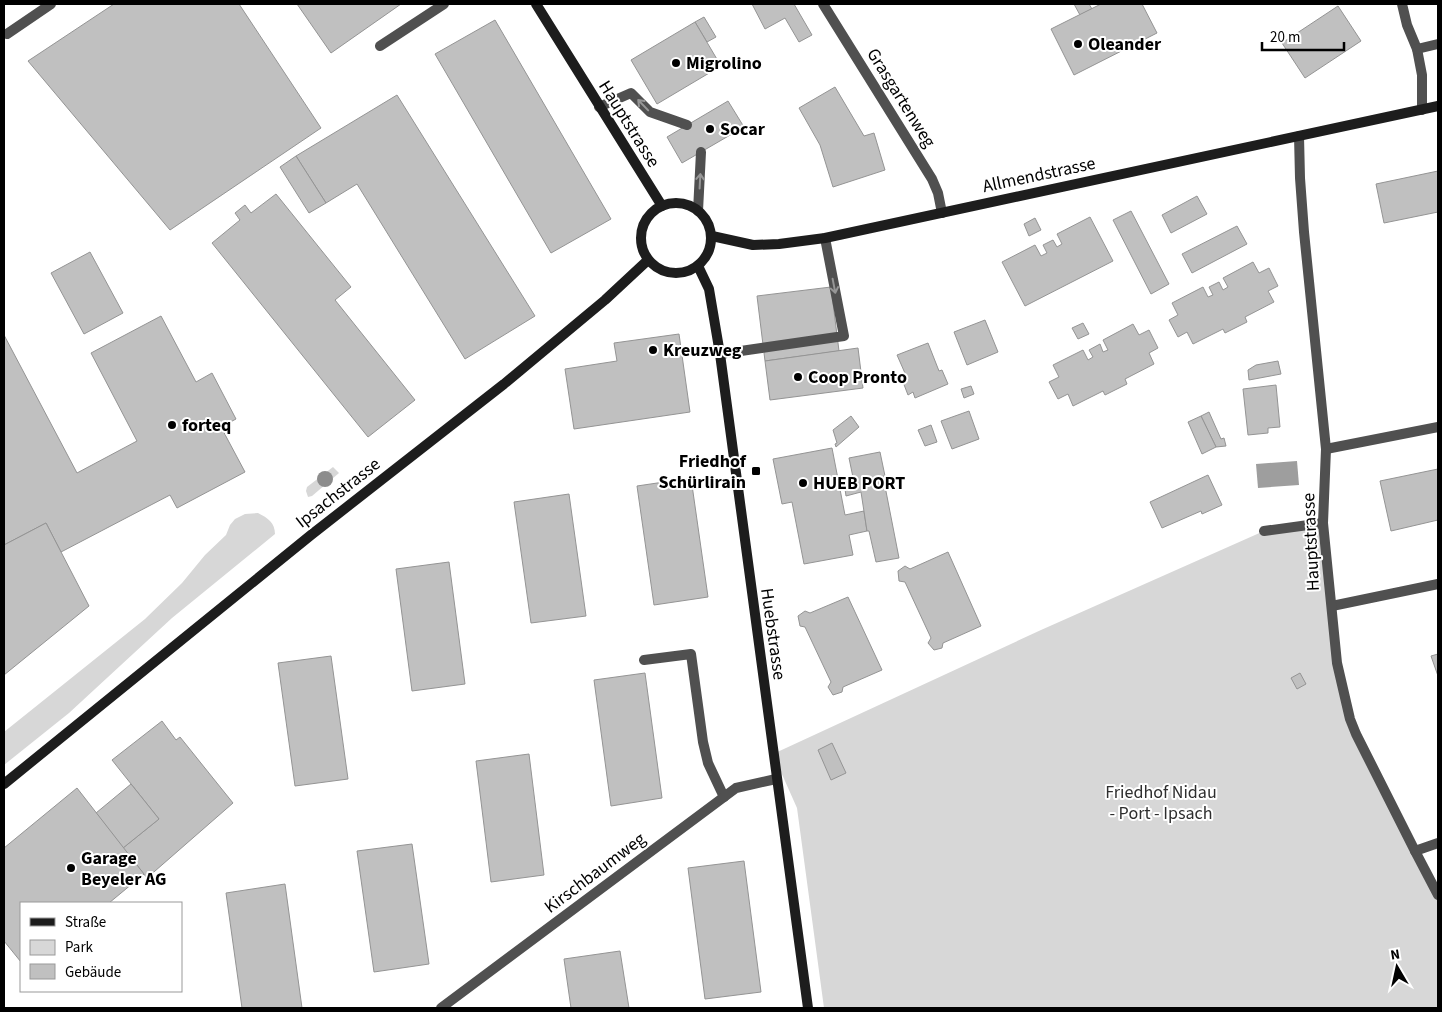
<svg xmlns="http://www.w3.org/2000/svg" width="1442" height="1012" font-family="'Source Sans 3',sans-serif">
<rect width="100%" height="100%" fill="#fff"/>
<g fill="#d7d7d7">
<polygon points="333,467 339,473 312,496 308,497 306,491 307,487"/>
<path d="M258,513C268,518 275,523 275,534L172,618L69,713L4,765V732L145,619L182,583L205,555L226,535L230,525L235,519L245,514Z"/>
<polygon points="1323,523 1346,702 1438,895 1438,1006 1435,1008 824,1008 797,808 773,754 1041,630 1264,531"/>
</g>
<polygon fill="#9e9e9e" points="1297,461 1299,485 1258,488 1256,464"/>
<g fill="#c0c0c0" stroke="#949494">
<polygon points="114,4 239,4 321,128 170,230 28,61"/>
<polygon points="297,4 401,4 331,53"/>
<polygon points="752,4 794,4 812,35 799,42 785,18 765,29"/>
<polygon points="1074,4 1089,4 1092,9 1080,15"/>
<polygon points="1101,4 1142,4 1157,33 1074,75 1051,29"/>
<polygon points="1338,6 1361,41 1305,78 1282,43"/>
<polygon points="704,17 716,37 707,42 695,22"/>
<polygon points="495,20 611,219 551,253 435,54"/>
<polygon points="695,22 721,66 657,104 631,60"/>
<polygon points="835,87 864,136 874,133 885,170 833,187 820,145 799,108"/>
<polygon points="397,95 535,316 465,359 357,184 326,203 296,156"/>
<polygon points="728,101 744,127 682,163 667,137"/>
<polygon points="296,156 326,203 309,213 280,167"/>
<polygon points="1438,171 1438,212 1384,223 1376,184"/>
<polygon points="276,194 351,287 335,300 415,400 368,437 212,243 240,220 235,213 245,205 251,213"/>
<polygon points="1197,196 1207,214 1171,233 1162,215"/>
<polygon points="1131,211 1169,284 1151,294 1113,220"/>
<polygon points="1090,217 1113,261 1025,306 1002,262 1035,245 1041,256 1047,253 1043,245 1053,240 1057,247 1062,244 1057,234"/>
<polygon points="1035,218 1041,230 1029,236 1024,224"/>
<polygon points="1237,226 1247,244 1192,273 1182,254"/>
<polygon points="90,252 123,313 84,334 51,273"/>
<polygon points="1253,262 1259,273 1269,268 1278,286 1268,291 1274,302 1245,317 1247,322 1225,333 1223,329 1193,344 1187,332 1178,337 1169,320 1178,315 1172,303 1203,287 1208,297 1213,295 1209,287 1219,282 1223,290 1228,287 1223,278"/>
<polygon points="831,287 839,351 765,361 757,296"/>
<polygon points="161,316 196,382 212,373 236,419 221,427 245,472 177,508 170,495 61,552 46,523 4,545 4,335 77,473 137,441 91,353"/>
<polygon points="985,320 998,352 967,365 954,332"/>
<polygon points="1083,323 1089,334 1078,339 1072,328"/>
<polygon points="1133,324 1139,335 1149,330 1158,348 1149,353 1154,364 1125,379 1127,384 1105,395 1103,391 1073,406 1068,394 1058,399 1049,382 1059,377 1053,365 1083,350 1088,360 1093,357 1089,350 1100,344 1103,352 1108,350 1103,340"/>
<polygon points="679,334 690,412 574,429 565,369 617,361 614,343"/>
<polygon points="928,343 939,371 942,370 948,384 915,398 913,392 908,395 903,382 908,380 897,355"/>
<polygon points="858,348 863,388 770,400 765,361"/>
<polygon points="1278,361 1281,374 1249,380 1248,370 1256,365"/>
<polygon points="1276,385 1280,427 1268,428 1268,433 1248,435 1243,389"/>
<polygon points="971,386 974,394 964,398 961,389"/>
<polygon points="969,411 979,439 952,449 941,421"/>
<polygon points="1209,412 1221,439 1224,438 1226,446 1216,447 1201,416"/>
<polygon points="851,416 859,427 836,447 835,444 837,443 833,430"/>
<polygon points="1201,416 1216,447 1202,454 1188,422"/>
<polygon points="931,425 937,442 925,446 918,430"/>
<polygon points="832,448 845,515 864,511 867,531 849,535 853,555 804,564 792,502 782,504 773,459"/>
<polygon points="880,452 885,476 883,476 899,558 876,562 869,531 867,531 861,492 846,496 845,489 855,487 849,458"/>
<polygon points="1438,469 1438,520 1391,531 1380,481"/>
<polygon points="1208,475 1222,505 1202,514 1201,511 1162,528 1150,502"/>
<polygon points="691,478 708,597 654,605 637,486"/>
<polygon points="569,494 586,616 531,623 514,502"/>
<polygon points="46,523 89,606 4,675 4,545"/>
<polygon points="948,552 981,626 943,643 942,648 934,650 928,643 931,638 905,582 899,581 898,571 905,566 910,569"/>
<polygon points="449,562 465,684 412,691 396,569"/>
<polygon points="848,597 882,670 843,687 842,692 833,695 828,687 831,682 805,627 800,626 798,616 805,611 810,613"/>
<polygon points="1438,654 1438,676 1431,656"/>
<polygon points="331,656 348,779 295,786 278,663"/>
<polygon points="645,673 662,798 611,806 594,680"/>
<polygon points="1300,673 1306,684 1297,689 1291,678"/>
<polygon points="162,721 176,740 180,737 233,803 147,878 123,848 159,819 112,760"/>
<polygon points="832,743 846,773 831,780 818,750"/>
<polygon points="529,754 544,875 491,882 476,761"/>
<polygon points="131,784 159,819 123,848 96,813"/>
<polygon points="77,788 144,874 109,903 21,903 21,962 4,941 4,848"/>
<polygon points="412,844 429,964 374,972 357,851"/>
<polygon points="744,861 761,992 705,999 688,868"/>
<polygon points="285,884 302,1008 242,1008 226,893"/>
<polygon points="620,951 629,1008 571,1008 564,959"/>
</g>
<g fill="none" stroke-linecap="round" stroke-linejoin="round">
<g stroke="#505050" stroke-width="10">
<polyline points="7,34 51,4"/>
<polyline points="380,46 444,4"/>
<polyline points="599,107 631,93 650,112 687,125"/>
<polyline points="698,211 701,152"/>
<polyline points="720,354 844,336 825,238"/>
<polyline points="1326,449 1438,427"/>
<polyline points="1264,531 1323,523"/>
<polyline points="1332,606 1438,584"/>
<polyline points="644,660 691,654 703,742 708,763 724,797"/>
</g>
<g stroke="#505050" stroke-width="10">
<polyline points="823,4 932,179 938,193 942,213"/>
<polyline points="1402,4 1407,25 1417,49 1422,75 1422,110"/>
<polyline points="1417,49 1438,44"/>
<polyline points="1299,136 1300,178 1304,232 1326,449 1323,523 1337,663 1350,719 1356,734 1415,851 1438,895"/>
<polyline points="1415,851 1438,843"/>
<polyline points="441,1008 736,788 776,779"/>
</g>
<g stroke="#1d1d1d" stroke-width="10">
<polyline points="536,4 662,206"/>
<circle cx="676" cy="238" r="35"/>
<polyline points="712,236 753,245 779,244 825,238 1438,106"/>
<polyline points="698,266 709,289 720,354 808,1008"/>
<polyline points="4,784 311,535 504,384 605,300 648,260"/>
</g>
</g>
<circle fill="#8c8c8c" cx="325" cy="479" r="8"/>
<defs><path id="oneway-shaft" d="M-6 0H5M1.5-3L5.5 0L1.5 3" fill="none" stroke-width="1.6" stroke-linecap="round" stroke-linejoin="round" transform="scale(1.25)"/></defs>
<g stroke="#969696">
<use href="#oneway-shaft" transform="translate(643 105) rotate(-134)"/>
<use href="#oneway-shaft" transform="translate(700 181) rotate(-87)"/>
<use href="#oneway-shaft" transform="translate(834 286) rotate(79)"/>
</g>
<g fill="#000" stroke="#fff" stroke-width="2">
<circle cx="1078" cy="44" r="5"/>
<circle cx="676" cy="63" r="5"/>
<circle cx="710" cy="129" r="5"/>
<circle cx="653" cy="350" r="5"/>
<circle cx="798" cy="377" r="5"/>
<circle cx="172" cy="425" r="5"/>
<rect x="751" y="466" width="10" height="10" rx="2.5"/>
<circle cx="803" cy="483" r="5"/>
<circle cx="71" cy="868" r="5"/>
</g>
<g text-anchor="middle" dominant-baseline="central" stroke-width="4" stroke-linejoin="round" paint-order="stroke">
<g font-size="18" font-weight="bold" fill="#000" stroke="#fff" text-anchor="start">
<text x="1088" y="44">Oleander</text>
<text x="686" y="63">Migrolino</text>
<text x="720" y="129">Socar</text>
<text x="663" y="350">Kreuzweg</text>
<text x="808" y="377">Coop Pronto</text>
<text x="182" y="425">forteq</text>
<text x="746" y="461" text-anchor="end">Friedhof<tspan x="746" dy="21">Schürlirain</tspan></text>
<text x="813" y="483">HUEB PORT</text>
<text x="81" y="858">Garage<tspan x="81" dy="21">Beyeler AG</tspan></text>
</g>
<g font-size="18" fill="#000" stroke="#fff">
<text transform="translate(901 98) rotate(58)">Grasgartenweg</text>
<text transform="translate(629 124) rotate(58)">Hauptstrasse</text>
<text transform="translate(1039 175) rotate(-12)">Allmendstrasse</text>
<text transform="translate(338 493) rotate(-38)">Ipsachstrasse</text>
<text transform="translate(1311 542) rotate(-93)">Hauptstrasse</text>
<text transform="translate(773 634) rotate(82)">Huebstrasse</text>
<text transform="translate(595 873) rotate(-37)">Kirschbaumweg</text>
</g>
<g font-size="18" fill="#2e2e2e" stroke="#fff">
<text x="1161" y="792">Friedhof Nidau<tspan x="1161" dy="21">- Port - Ipsach</tspan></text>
</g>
</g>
<rect width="1442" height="1012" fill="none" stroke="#000000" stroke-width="10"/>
<rect x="20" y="902" width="162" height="90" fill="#ffffff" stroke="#999999"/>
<rect x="30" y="918" width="25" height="8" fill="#1d1d1d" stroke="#999999"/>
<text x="65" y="927" font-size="15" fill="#000000">Straße</text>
<rect x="30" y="940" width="25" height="15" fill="#d7d7d7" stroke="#999999"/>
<text x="65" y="952" font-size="15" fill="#000000">Park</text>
<rect x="30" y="964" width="25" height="15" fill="#c0c0c0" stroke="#999999"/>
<text x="65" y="977" font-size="15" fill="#000000">Gebäude</text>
<g transform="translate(1397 967) rotate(351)" stroke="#ffffff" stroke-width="4" paint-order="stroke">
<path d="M0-4L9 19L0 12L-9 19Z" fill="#000000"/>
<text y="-8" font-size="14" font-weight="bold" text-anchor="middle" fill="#000000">N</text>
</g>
<path d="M1262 42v8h82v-8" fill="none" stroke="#000000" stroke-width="2.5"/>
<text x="1270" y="42" font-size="15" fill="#000000" stroke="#ffffff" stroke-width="4" paint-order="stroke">20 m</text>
</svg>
